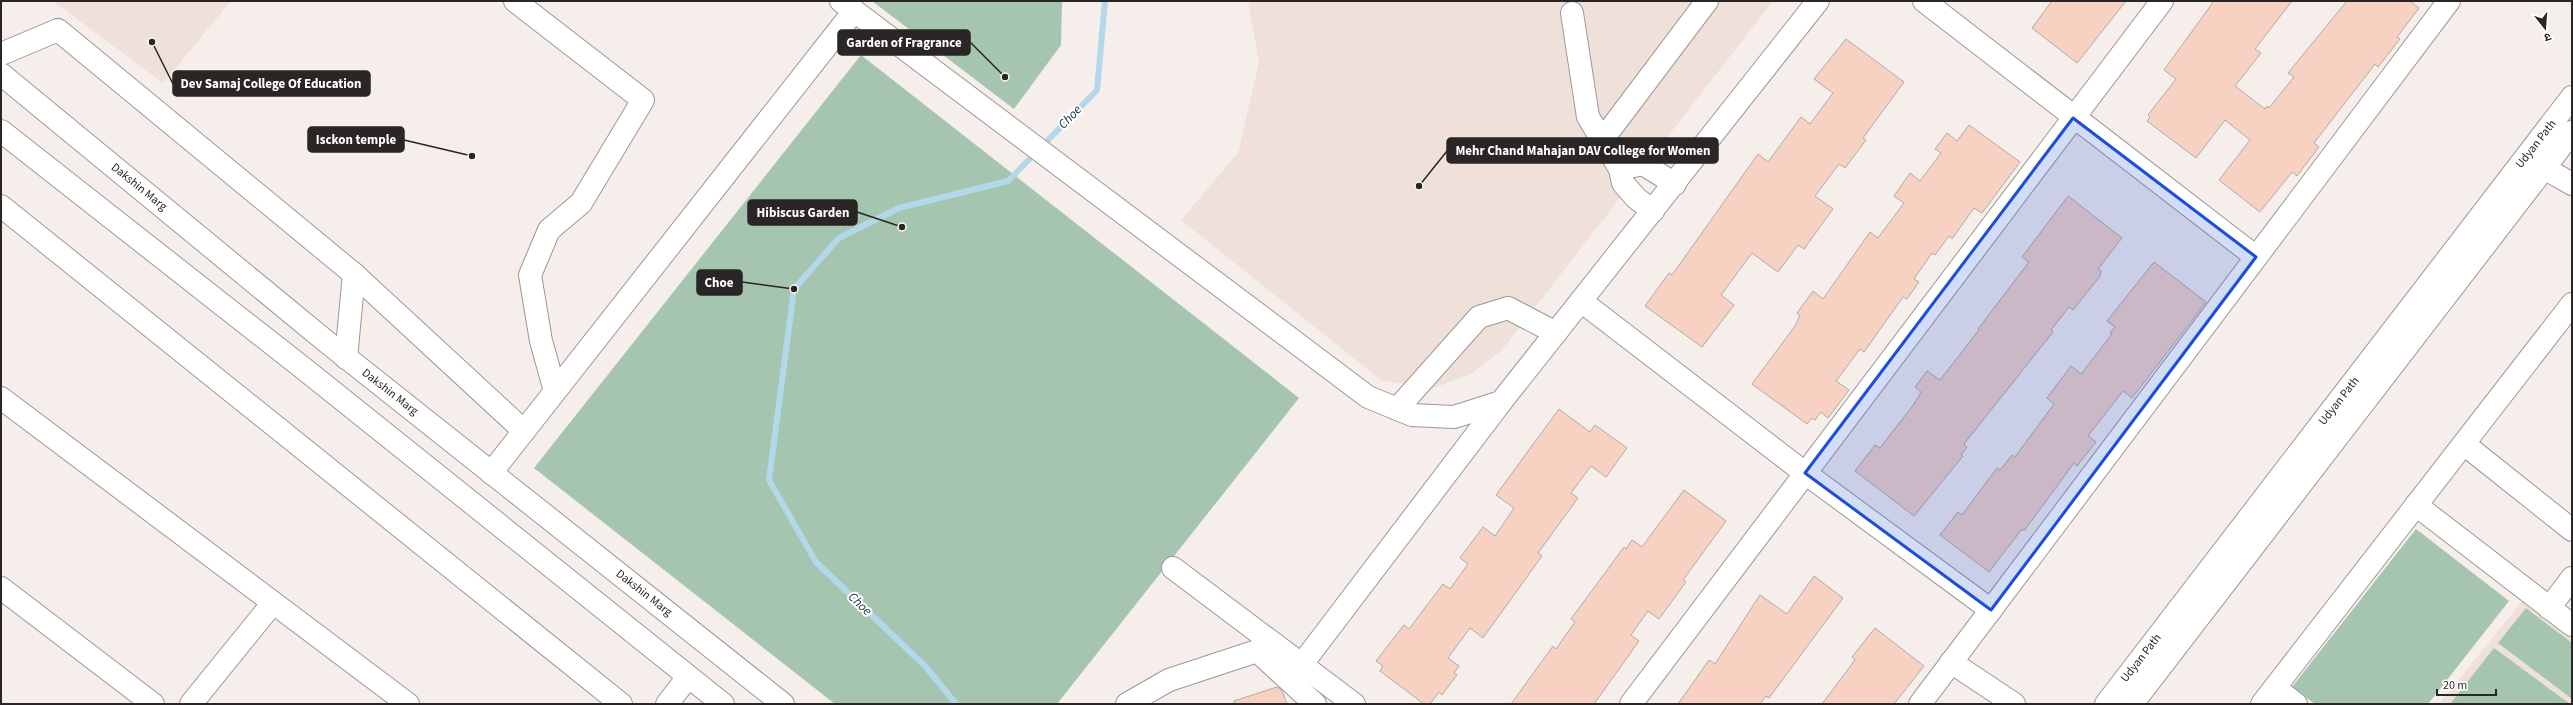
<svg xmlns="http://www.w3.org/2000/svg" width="2573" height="705" font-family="'Source Sans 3','Noto Sans Devanagari',sans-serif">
<rect width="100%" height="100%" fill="#f5eeeb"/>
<g fill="#efe0d9">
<polygon points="53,1 231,1 163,83"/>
<polygon points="1248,1 1773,1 1501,351 1471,374 1431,389 1381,380 1181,220 1238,153 1259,62"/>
<polygon points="2523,600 2572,638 2572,704 2439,704"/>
</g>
<g fill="#a5c5b0">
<polygon points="872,1 1062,1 1061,45 1014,109"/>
<polygon points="861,55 1299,398 1057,704 835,704 534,468"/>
<polygon points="2416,529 2509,601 2428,704 2315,704 2292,687"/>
<polygon points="2526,608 2572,643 2572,699 2498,643"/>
<polygon points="2494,648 2570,704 2450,704"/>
</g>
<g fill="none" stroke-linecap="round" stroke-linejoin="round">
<polyline stroke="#b3d8ea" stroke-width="6" points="956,704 926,667 816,562 769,480 794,289 839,238 899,208 1008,181 1097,90 1105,1"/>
</g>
<g fill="#f7d2c3" stroke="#b1aaa7">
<polygon points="2052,1 2126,1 2077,63 2032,28"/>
<polygon points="2214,1 2292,1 2255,49 2261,53 2235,86 2265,109 2267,106 2269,108 2294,77 2288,73 2347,1 2410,1 2419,8 2397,37 2400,39 2378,67 2375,64 2314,143 2319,147 2297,176 2292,172 2260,212 2219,180 2250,140 2225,120 2196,158 2147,121 2150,117 2148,115 2176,79 2164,70"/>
<polygon points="1846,39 1904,82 1863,138 1866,140 1845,168 1839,164 1815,196 1833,209 1804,249 1798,245 1778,272 1752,253 1721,295 1734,305 1702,347 1645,306 1669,273 1672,275 1758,154 1768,162 1801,117 1810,124 1833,93 1814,79"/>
<polygon points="1969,125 2020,162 1982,213 1974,208 1952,239 1949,236 1935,255 1932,253 1914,279 1919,282 1907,299 1903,297 1864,352 1860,349 1836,381 1849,390 1828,418 1821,412 1815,420 1812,418 1807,424 1752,384 1795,326 1800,315 1797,313 1813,291 1823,299 1870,232 1878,238 1904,203 1894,196 1910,173 1920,181 1941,153 1935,149 1947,133 1957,141"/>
<polygon points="2068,196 2122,238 2098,269 2101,271 2100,276 2073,310 2069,307 2051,330 2053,332 1964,444 1967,447 1961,455 1963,456 1914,516 1855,471 1875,445 1880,448 1914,404 1921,392 1915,387 1927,371 1940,380 1979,330 1978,329 2029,262 2022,257"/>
<polygon points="2154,262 2206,302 2132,398 2123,391 2088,436 2096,442 2077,466 2074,463 2024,531 2022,529 1989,572 1940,535 1958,512 1962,515 1997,468 2000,470 2012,455 2015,457 2054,404 2047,398 2071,366 2081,374 2112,334 2110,333 2115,327 2107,321"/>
<polygon points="1559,409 1590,432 1595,425 1627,448 1606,477 1591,466 1571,493 1578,498 1538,553 1542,556 1483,638 1470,628 1448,658 1459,666 1454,673 1457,675 1442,695 1439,692 1430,704 1424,704 1380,671 1383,666 1376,661 1404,625 1409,629 1443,584 1450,589 1468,564 1460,558 1483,527 1495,536 1514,508 1496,495"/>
<polygon points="1684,490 1726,521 1683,580 1686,582 1659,619 1648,611 1631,635 1639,641 1594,704 1511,704 1553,646 1556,649 1575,622 1571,619 1624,547 1626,549 1632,540 1642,547"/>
<polygon points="1814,576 1843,598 1769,698 1766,696 1760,704 1678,704 1709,660 1715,664 1760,595 1787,614"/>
<polygon points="1875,628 1924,666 1894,704 1822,704 1855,660 1852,657"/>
<polygon points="1277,687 1282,691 1287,704 1234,704 1234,701"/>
</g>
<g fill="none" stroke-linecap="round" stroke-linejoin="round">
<defs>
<g id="minor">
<polyline points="515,1 643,100 581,203 549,230 530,275 541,341 555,391"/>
<polyline points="841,1 1368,397 1412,415 1454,417 1501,402 1818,1"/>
<polyline points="1924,1 2256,257"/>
<polyline points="1572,13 1588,117 1620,169 1623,183 1636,198 1653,211"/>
<polyline points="1,54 58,30 354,274 524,431"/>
<polyline points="1603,139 1707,1"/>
<polyline points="2544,168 2572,184"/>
<polyline points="1620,169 1643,164 1675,184"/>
<polyline points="1,206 621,704"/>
<polyline points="1581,301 1805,473 1991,610"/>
<polyline points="346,358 354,274"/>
<polyline points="1,398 408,704"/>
<polyline points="1397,409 1479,317 1508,308 1556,333"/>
<polyline points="2464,444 2572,530"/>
<polyline points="491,473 854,11"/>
<polyline points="2416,505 2572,625"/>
<polyline points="1173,568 1354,704"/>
<polyline points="1,588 153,704"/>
<polyline points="2549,608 2572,578"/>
<polyline points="1951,662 2014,704"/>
<polyline points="1302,664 1501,402"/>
<polyline points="2275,688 2296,704"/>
<polyline points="191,704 272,604"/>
<polyline points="667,704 688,677"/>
<polyline points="1127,704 1169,680 1257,651 1315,704"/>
<polyline points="1631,704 2162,1"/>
<polyline points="1920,704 2449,1"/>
<polyline points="2262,704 2572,304"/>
</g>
<g id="major">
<polyline points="1,74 328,343 783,704"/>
<polyline points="1,131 308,372 723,704"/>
<polyline points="2106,704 2572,97"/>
<polyline points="2132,704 2572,132"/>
</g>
</defs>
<use href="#minor" stroke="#9e9894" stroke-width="24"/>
<use href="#major" stroke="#9e9894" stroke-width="24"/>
<use href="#minor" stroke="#fff" stroke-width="22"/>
<use href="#major" stroke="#fff" stroke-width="22"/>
</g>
<path fill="#1d4ed8" fill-opacity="0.2" stroke="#1d4ed8" stroke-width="3" stroke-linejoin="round" d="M2073,118L2256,257L1991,610L1805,473Z"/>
<g text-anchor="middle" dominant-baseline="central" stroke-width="4" stroke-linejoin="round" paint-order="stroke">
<g font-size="12" fill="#292625" stroke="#fff">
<text transform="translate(2536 144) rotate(-52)">Udyan Path</text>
<text transform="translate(139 187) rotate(39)">Dakshin Marg</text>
<text transform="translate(390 392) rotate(38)">Dakshin Marg</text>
<text transform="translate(2339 401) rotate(-52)">Udyan Path</text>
<text transform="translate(644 593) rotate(38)">Dakshin Marg</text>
<text transform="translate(2141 658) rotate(-52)">Udyan Path</text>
</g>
<g font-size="13" font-style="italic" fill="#0e2f3d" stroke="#fff">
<text transform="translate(1070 117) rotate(-46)">Choe</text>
<text transform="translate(860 604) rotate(44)">Choe</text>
</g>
</g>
<path fill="none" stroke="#292625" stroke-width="1.5" d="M1005 77L970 42M152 42L173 84M472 156L404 140M1419 186L1447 151M902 227L857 212M794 289L742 282"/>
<g fill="#292625" stroke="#fff" stroke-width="1.5">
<circle cx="1005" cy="77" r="4"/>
<circle cx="152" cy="42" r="4"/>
<circle cx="472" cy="156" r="4"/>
<circle cx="1419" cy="186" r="4"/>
<circle cx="902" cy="227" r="4"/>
<circle cx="794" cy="289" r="4"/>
</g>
<g fill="#292625" stroke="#292625" stroke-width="1.5">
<rect x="838" y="30" width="132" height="25" rx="4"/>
<rect x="173" y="71" width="197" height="25" rx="4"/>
<rect x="308" y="127" width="96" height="25" rx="4"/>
<rect x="1447" y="138" width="271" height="25" rx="4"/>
<rect x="748" y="200" width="109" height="25" rx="4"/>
<rect x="697" y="270" width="45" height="25" rx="4"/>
</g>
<g font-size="13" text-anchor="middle" font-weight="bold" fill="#fff">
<text x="904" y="47">Garden of Fragrance</text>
<text x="271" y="88">Dev Samaj College Of Education</text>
<text x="356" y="144">Isckon temple</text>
<text x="1583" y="155">Mehr Chand Mahajan DAV College for Women</text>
<text x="803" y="217">Hibiscus Garden</text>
<text x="719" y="287">Choe</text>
</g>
<rect width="2573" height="705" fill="none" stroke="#292625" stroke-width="4"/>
<g transform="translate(2545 28) rotate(163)" stroke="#ffffff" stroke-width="3" paint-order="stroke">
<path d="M0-3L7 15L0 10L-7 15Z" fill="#292625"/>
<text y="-6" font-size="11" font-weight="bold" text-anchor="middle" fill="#292625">उ</text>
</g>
<path d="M2437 689v6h59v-6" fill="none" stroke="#292625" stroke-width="2"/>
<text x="2443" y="689" font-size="12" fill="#292625" stroke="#ffffff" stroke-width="3" paint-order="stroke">20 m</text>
</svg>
